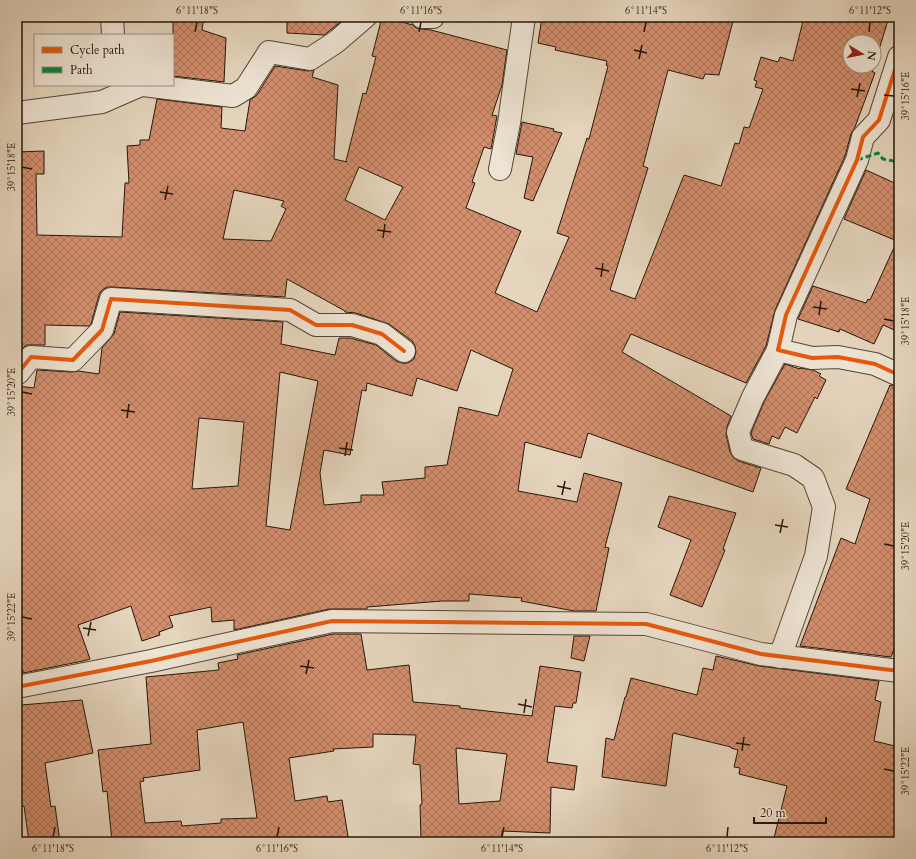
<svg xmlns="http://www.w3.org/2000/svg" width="916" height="859" font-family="Cardo,serif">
<defs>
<pattern id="building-cross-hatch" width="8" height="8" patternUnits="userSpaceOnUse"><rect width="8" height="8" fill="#d38e6d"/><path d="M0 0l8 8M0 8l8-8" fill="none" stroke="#ab7358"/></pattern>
</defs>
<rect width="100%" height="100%" fill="#e5d5bd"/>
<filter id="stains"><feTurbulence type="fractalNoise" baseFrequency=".005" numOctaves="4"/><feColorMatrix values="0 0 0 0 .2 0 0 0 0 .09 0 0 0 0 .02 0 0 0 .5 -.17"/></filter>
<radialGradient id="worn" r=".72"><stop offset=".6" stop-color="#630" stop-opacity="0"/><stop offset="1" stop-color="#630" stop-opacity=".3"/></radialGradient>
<g fill="url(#building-cross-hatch)" stroke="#241709" fill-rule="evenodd">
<polygon points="173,17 204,17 202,30 226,38 224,82 173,76"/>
<polygon points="287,17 342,17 342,21 324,35 287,33"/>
<path d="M382,17L413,25L416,28L422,29L431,30L507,50L502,85L492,115L497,116L491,149L484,147L472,182L475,183L466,208L521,231L495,293L537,312L569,237L557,233L587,138L589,139L608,66L606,65L607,61L555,50L556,47L538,43L542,17H734L719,75L705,74L703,79L668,70L643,166L648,168L610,290L635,299L684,175L721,186L735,143L739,144L744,127L749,128L763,89L755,87L757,81L754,80L761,57L778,62L780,57L793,61L804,17H889L874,66V42H850V66H874L872,71L875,73L855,127L851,134L845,156L775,310L766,346L746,383L631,334L622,352L731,416L727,427L726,434L730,452L733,457L738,461L761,468L753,492L588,433L581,458L525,442L518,491L577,502L584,473L622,483L605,547L609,548L596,611H574L521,601L522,598L469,594V601H442L367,607V609H329L234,630V620L212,622L211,607L169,616L173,627L159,632L160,635L142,641L131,606L78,625L90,659L83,661L23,673V670L17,673V386L34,388L37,370L72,372L78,371L99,374L102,348L114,334L120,312L283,322L281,344L335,355L339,338H350L376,345L396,361L402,363H408L414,359L416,352L415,346L412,341L389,324L356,313L345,312V311L287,279L285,297L112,287H107L102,290L99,295L91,324L89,326L45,325V345H26L23,348H17V152L44,151V174H36L37,235L122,237L125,183H129L127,146L140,145V140H149L157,99L222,107L221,128L245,131L250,100L257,95L275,66L308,71L314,70L312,77L338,85L334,159L347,162L346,161L363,93L366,94L376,57L372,56ZM359,167L403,187L385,220L345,200ZM234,190L284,201L281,206L286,209L271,241L223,239ZM471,350L513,369L498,416L459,407L447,465L425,467V478L382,482L384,495H361V502L324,505L320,473L324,450L350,455L362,390L366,391L367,383L412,396L417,378L457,391ZM280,372L318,381L290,530L266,526ZM199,418L244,422L238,486L192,489Z"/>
<polygon points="522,122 554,129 553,131 562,133 533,201 524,198 533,157 516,154"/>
<polygon points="866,170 899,185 899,332 883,325 874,344 840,329 839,332 798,319 813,286 866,303 868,299 870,300 897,241 844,219"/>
<polygon points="785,364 800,369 800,368 813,370 821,374 819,376 826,380 817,399 815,397 797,433 785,427 779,439 772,436 769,444 753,439 751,433 764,402"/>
<polygon points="890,385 899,387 899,636 891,657 800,646 841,538 855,544 870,499 846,489"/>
<polygon points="669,496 736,513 723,549 725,550 702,607 670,595 691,540 658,527"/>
<path d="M333,634H361L367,670L409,665L413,702L460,706V708L532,716L540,666L581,672L576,703H573L572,708L555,706L547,762L577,766L574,790L551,787L550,833L502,831V838L468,840L467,837L421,839L420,805L422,804L420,765L413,764L416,735L373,734V747L333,749L334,751L289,758L295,801L327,796L328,802L342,800L349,842H112L107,791L103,792L98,750L151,744L146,677L219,670L218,663L238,659L237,655ZM243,722L257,818L221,819V823L182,826L181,821L145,823L140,782L144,781L143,778L200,770L197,730ZM456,748L507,754L500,801L459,804Z"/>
<polygon points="574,636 590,636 584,661 571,658"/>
<polygon points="716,656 759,666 879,681 875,700 881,702 874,741 899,747 899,842 773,842 787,786 739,774 740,768 734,767 738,750 731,748 731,747 673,733 666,786 602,777 606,738 614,740 625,697 626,697 631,678 697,695 703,668 713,670"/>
<polygon points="82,700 93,753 45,763 51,807 55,806 60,842 29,842 24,806 17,807 17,716 20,716 21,705"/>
</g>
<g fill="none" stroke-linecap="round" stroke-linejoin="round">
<defs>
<g id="minor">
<polyline points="112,17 113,35"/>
<polyline points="422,17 433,17"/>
<polyline points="899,57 879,120 863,137 857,160 786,315 778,350 812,358 838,357 875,364 899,375"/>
<polyline points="143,85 233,96 246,88 269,52 310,59 336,42 365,17"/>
<polyline points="17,113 102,102 141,85"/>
<polyline points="500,169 509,123 524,17"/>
<polyline points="778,350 753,397 738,432 742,449 794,465 813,478 824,507 816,556 780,657"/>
<polyline points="17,372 18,373 31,357 73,360 102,330 111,299 290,310 316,325 352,325 382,334 404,351"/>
<polyline points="17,687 151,661 332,621 646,624 761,654 899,671"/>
</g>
</defs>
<use href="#minor" stroke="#544636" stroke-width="24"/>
<use href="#minor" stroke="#eee4d4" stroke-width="22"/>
<polyline stroke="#00873e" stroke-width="3" stroke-dasharray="6 3" stroke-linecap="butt" points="857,160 878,153 883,159 899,162"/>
<defs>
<g id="cycleway">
<polyline points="899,57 879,120 863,137 857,160 786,315 778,350 812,358 838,357 875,364 899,375"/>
<polyline points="17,372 18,373 31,357 73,360 102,330 111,299 290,310 316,325 352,325 382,334 404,351"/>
<polyline points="17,687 151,661 332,621 646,624 761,654 899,671"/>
</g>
</defs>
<use href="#cycleway" stroke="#eee4d4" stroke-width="6"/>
<use href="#cycleway" stroke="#e8590c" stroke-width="4"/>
</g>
<path fill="none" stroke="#241709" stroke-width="1.5" d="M195,32L197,22M419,32L421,22M644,32L646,22M869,32L870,22M634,50L647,53M639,59L642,45M851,89L865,91M884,95L894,96M857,97L860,83M22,167L32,169M160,192L173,194M165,200L168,186M377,230L391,232M383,238L385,224M595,268L609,271M601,277L603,263M813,307L827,309M819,315L821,301M884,319L894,321M22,392L32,394M121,410L135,412M127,418L129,404M339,448L353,450M345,456L347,442M557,486L571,489M562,495L565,481M775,525L788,527M780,533L783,519M884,544L894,546M22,617L32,619M83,628L96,630M88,636L91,622M300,666L314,668M306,674L309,660M518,704L532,707M524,713L526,699M736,743L750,745M742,751L744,737M884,769L894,771M53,837L55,827M277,837L279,827M502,837L504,827M727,837L728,827"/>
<rect width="916" height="859" fill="none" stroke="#e5d5bd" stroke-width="44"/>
<rect x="34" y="34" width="140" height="52" fill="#eee4d4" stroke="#9d9283"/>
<rect x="42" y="47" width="20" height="6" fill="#e8590c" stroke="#9d9283"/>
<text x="70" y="54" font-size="12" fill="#241709">Cycle path</text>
<rect x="42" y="67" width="20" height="6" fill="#00873e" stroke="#9d9283"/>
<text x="70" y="74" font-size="12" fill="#241709">Path</text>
<g transform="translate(862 54) rotate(100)"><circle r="19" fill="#eee4d4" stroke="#9d9283"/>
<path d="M0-3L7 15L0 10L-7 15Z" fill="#8f2418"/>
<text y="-6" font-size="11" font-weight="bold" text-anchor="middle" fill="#241709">N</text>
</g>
<path d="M754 817v6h72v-6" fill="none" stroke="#241709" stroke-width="2"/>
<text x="760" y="817" font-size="12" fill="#241709" stroke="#eee4d4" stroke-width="3" paint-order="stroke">20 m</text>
<rect x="22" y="22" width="872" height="815" fill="none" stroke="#241709" stroke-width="1.5"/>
<g font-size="10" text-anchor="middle" fill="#241709">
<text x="197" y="14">6°11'18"S</text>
<text x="421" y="14">6°11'16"S</text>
<text x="646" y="14">6°11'14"S</text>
<text x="870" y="14">6°11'12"S</text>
<text transform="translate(905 96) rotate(-90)" y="4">39°15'16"E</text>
<text transform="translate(11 167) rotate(-90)" y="4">39°15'18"E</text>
<text transform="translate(905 321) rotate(-90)" y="4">39°15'18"E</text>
<text transform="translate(11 392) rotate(-90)" y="4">39°15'20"E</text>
<text transform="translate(905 546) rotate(-90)" y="4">39°15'20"E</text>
<text transform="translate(11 617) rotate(-90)" y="4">39°15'22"E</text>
<text transform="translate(905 771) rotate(-90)" y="4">39°15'22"E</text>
<text x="53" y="852">6°11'18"S</text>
<text x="277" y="852">6°11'16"S</text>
<text x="502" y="852">6°11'14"S</text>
<text x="727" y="852">6°11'12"S</text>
</g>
<rect width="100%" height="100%" filter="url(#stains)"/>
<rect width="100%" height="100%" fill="url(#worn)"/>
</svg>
